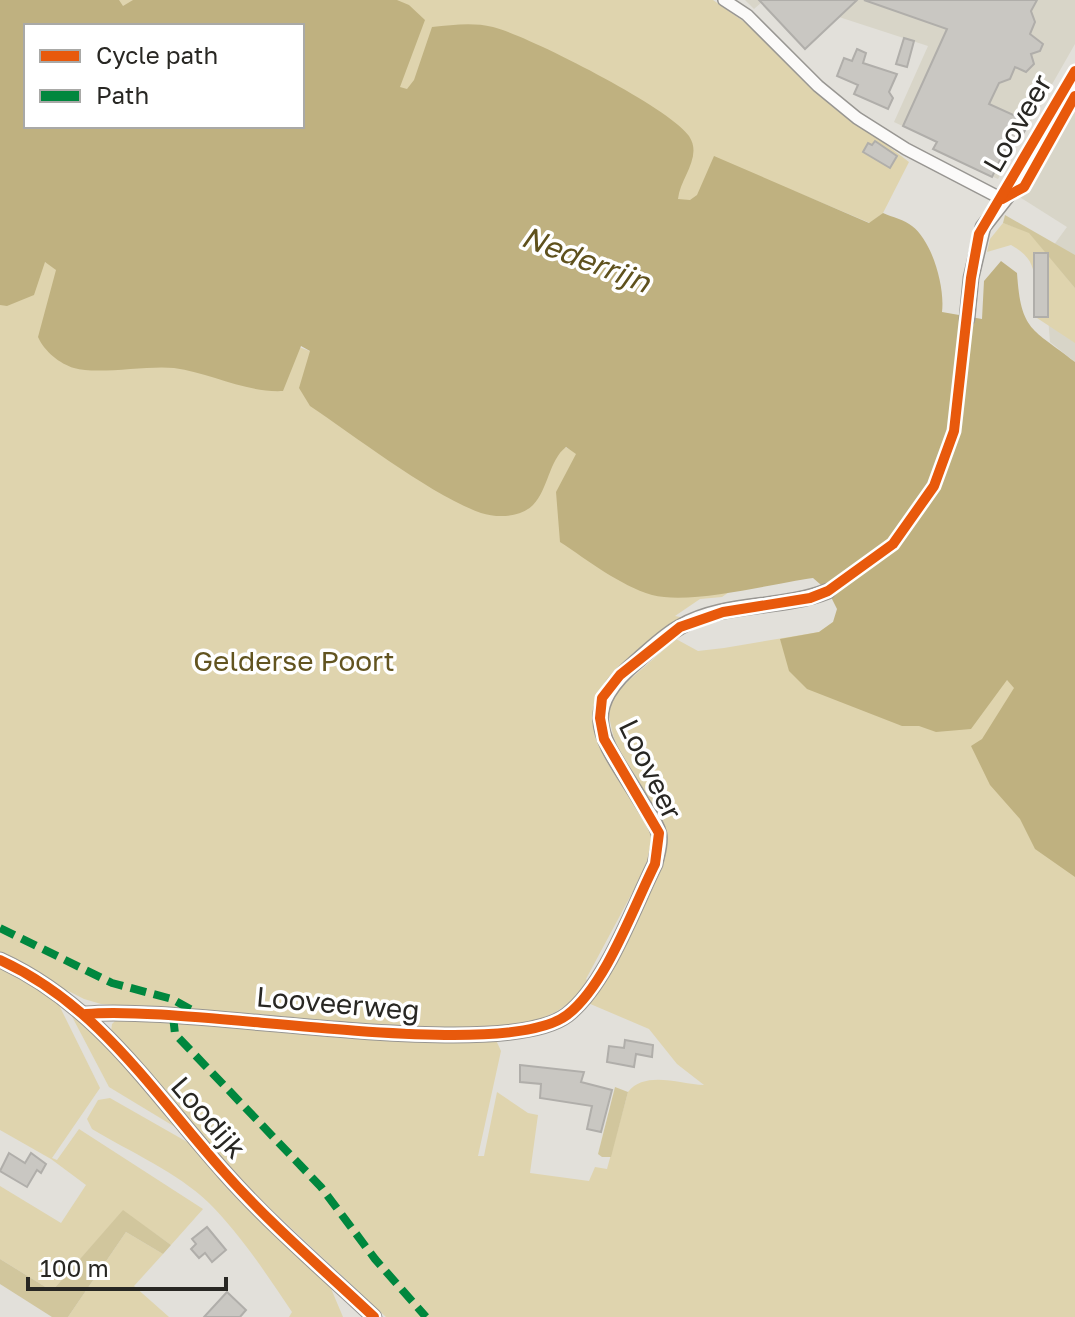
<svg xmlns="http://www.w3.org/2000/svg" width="1075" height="1317" font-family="'Golos Text',sans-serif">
<rect width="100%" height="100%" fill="#e2e0da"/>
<g fill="#d8d5c8">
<polygon points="745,0 1075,0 1075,44 998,179 933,149 936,142 894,122 928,46 839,17 805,49 762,2 754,9"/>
<polygon points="1075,101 1075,362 1050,342 1048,317 1048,253 1067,227 1018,196"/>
</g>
<g fill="#dfd4ae">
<polygon points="96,0 713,0 760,33 829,101 909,162 883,213 870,223 794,191 770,239 302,59 302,26 189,26"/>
<path d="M1003,223L1029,232L1075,288V343L1037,318C1029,285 1046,264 1011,245L987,252L990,239Z"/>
<path d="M0,253L49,263L299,347L567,448L815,577L732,590L722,597L700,599L675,616L685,618C658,634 603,673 597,704L653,836V854L586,979L588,981C556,1032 491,1030 437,1030L101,1004L84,999L0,956Z"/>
<path d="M833,622L1007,680L1075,726V1317H386L246,1186L111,1032L112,1024L118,1018L495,1038L501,1051L478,1156H484L497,1092L528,1113L538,1115L530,1173L589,1181L595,1167L607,1169L628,1092C645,1070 680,1084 704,1085L677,1064L649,1029L588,1003C606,968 669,871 666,837C645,799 602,741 610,697L676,639L698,651L724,648L819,632Z"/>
<polygon points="0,966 56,999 100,1088 52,1158 57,1160 79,1129 203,1209 171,1245 123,1211 52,1291 0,1259 0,1186 61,1223 86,1185 51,1159 0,1130"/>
<polygon points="72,1006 185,1133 109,1087 67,1007"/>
<path d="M110,1098L196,1147L327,1279L343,1317H289L292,1312C267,1275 241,1235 209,1203C177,1172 130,1152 92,1129L87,1119L98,1100Z"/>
<polygon points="126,1232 163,1254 134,1286 169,1317 68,1317"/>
</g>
<g fill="#d1c69d">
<polygon points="1005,215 1075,255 1075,288 1029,233 1003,223"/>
<polygon points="615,1087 628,1092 611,1157 602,1157 598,1154"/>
<polygon points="123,1210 171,1245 163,1254 126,1232 68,1317 52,1317 0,1284 0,1259 52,1291"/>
</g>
<path fill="#bfb180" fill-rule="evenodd" d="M0,0H119L123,6L133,0H397L409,5L425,20L400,87L407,89L414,80L432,27C453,25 472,22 493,27C527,35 672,109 689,136C703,157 680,178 678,199L690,200L697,195L714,156L869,223L883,213C892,217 905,220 912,226C933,242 945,288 942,312L982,319L984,281L1001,261L1017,273C1021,332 1032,328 1075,362V877L1035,849L1020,819L990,785L971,746L982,739L1014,688L1007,680L971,729L936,732L919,726H902L807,689L789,671L780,639L819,632L833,622L837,609L828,591L813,578C769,584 692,605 652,595C619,585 589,561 560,542L556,492L576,454L566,447C549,460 548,490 533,505C520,518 497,518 481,513C431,495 356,437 310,406L299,388L310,351L301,346L283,391C246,393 211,373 174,368C147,365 98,375 74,368C60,364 44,351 38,337L56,270L45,262L34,295L7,306L0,305ZM26,26H302V126H26Z"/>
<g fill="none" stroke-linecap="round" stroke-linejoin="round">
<path stroke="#5f511d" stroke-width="2" stroke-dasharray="10 8" stroke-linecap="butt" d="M834,586C853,573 879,560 894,543C953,479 957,406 967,324"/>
</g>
<g fill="#c9c7c2" stroke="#b0aeaa" stroke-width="2">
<polygon points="759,0 857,0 805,49"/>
<polygon points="864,0 1037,0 1031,11 1035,22 1030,34 1043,44 1040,51 1031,54 1034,64 1026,72 1015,67 1010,79 999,83 989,104 1020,118 1019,124 1027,127 1018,142 1010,139 992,177 933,149 937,142 903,126 947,29"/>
<polygon points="904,38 914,41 907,67 896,64"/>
<polygon points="857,49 866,53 863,63 897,74 889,92 893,98 888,109 854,94 858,85 837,76 844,58 852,61"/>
<polygon points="875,141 897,156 890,168 863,152 868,143 872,145"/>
<rect x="1034" y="253" width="14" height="64"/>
<polygon points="625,1040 653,1045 652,1057 636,1054 634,1067 607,1062 609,1046 624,1048"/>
<polygon points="520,1065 584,1072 581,1082 612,1090 601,1132 587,1129 592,1106 540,1098 541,1084 520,1082"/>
<polygon points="9,1153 25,1163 31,1153 46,1164 41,1173 37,1170 27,1187 0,1171"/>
<polygon points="207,1227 226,1250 212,1262 205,1253 199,1258 191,1249 196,1244 192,1239"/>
<polygon points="227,1292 246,1310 240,1317 204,1317"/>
</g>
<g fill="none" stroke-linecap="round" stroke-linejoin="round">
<defs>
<polyline id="minor" points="724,0 747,15 818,86 857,118 906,149 1002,199"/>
<g id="tertiary">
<polyline points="967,319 971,278 983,227 1015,186 1075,86"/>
<path d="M0,960C99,1005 154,1094 224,1172C270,1224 324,1270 374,1317"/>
<path d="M86,1014C187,1004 501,1065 567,1015C606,985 633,908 655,864C657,854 661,843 659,834C656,822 647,811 641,801C606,742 573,715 637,661C651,649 665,635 680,627C725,601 781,610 828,591"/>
</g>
</defs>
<use href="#minor" stroke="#989692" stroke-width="14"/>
<use href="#tertiary" stroke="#989692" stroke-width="17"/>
<use href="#minor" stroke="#fbfaf9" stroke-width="11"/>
<use href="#tertiary" stroke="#fbfaf9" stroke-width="14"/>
<g stroke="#00873e" stroke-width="8" stroke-dasharray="16 8" stroke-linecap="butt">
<polyline points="0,928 112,983 172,999 197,1013"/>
<polyline points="173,1016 175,1034 321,1187 375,1259 426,1317"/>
</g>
<defs>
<g id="cycleway">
<polyline points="1002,199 1024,187 1075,96"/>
<path d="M0,960C99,1005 154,1094 224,1172C270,1224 324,1270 374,1317"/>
<path d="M86,1014C187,1004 501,1065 567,1015C606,985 633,908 655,864L659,833L604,739L600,718L602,698L620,675L680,627L723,612L810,598L828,591L893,544L934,486L954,431L971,278L979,234L1075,71"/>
</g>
</defs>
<use href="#cycleway" stroke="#fff" stroke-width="15"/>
<use href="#cycleway" stroke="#e8590c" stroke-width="10"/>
</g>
<g text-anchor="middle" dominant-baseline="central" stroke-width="7" stroke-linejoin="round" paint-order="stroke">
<g font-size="28" fill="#282723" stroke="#fff">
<text transform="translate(1017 123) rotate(-60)">Looveer</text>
<text transform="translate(651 769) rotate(64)">Looveer</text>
<text transform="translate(338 1003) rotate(5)">Looveerweg</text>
<text transform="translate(209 1117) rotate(49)">Loodijk</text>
</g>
<g font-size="28" fill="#625420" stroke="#fff">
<text x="294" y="660">Gelderse Poort</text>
</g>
<g font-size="30" font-style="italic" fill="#5f511d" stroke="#fff">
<text transform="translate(586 259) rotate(21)">Nederrijn</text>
</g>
</g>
<rect x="24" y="24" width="280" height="104" fill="#ffffff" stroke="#a9a9a7" stroke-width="2"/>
<rect x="40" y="50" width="40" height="12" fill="#e8590c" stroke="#a9a9a7" stroke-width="2"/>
<text x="96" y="64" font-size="24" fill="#282723">Cycle path</text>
<rect x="40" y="90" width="40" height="12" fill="#00873e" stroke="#a9a9a7" stroke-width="2"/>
<text x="96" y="104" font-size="24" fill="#282723">Path</text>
<path d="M28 1277v12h198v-12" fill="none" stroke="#282723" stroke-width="4"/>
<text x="40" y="1277" font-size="24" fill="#282723" stroke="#ffffff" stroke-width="6" paint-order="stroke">100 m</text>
</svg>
